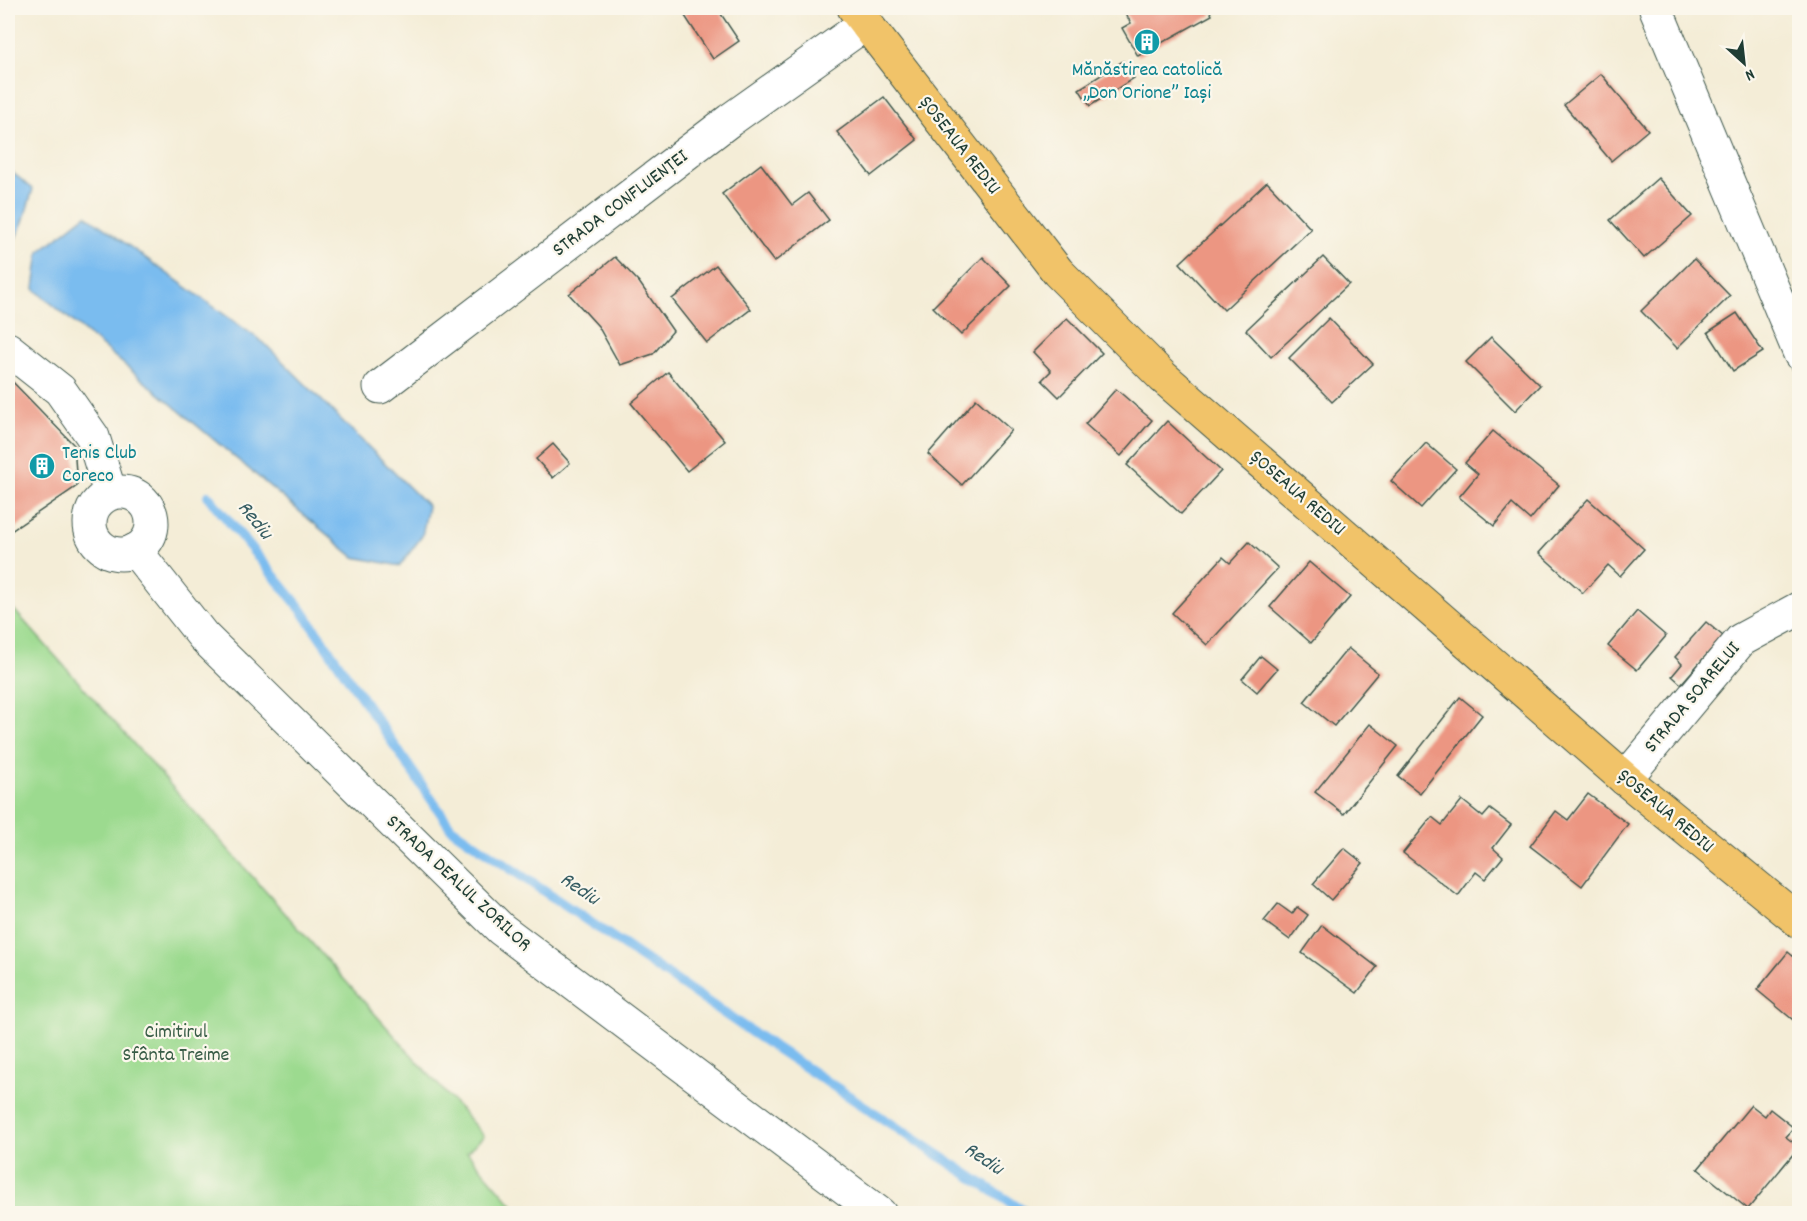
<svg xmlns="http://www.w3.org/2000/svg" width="1807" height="1221" font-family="Dekko,sans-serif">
<rect width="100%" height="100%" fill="#fbf7ec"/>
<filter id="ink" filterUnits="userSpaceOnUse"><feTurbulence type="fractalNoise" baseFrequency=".0167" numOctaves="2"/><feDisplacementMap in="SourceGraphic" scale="12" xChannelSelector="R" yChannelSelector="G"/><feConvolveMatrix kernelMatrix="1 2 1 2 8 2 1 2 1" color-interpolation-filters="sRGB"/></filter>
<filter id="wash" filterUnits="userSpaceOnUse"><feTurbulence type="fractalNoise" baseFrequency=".008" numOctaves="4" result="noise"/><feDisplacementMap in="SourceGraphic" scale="24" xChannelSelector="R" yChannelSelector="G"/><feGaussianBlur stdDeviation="1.35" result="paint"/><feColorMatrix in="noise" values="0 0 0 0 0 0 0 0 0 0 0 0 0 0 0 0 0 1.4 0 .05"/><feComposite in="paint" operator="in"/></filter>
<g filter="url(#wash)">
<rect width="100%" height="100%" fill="#f4edd7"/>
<polygon fill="#9cda8f" stroke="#5e8c62" stroke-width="1.5" points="8,603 484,1136 467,1152 520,1213 8,1213"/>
<g fill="#7abcef" stroke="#4c7c92" stroke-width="1.5">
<polygon points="8,169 33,189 23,222 8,254"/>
<polygon points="86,215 264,343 428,506 422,536 400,566 354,557 34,289 39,252"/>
</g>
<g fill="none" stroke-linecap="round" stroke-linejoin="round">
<polyline stroke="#7abcef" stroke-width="10" points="208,496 301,609 451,828 753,1033 1028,1214"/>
</g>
<g id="blocks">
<g fill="#ec9682">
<polygon points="692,8 717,8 739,41 713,59 683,13"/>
<polygon points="1122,8 1208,8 1212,15 1138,56 1122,28 1131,23"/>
<polygon points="1123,61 1134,78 1090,106 1079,89"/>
<polygon points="1601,74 1648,130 1611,161 1564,105"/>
<polygon points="884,97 917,140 871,176 837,132"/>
<polygon points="761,164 792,205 808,193 829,220 774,262 722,194"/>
<polygon points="1658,178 1692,216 1644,258 1610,220"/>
<polygon points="1267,182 1311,229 1224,310 1180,263"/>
<polygon points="615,257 639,282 673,331 653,354 620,365 598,326 569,294"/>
<polygon points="983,257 1011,286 961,335 933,307"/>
<polygon points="1323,257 1349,284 1271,357 1246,330"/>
<polygon points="1694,259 1730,296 1677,348 1641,311"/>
<polygon points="716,265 751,309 707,343 672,299"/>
<polygon points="1737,313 1763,352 1733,371 1708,332"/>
<polygon points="1067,318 1102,353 1059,397 1042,380 1051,371 1033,352"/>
<polygon points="1329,318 1373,364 1332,402 1289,358"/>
<polygon points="1491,337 1540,385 1515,411 1466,362"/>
<polygon points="668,372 725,441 687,471 631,403"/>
<polygon points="8,377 74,445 77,486 8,533"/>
<polygon points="1116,389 1152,420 1121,456 1085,424"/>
<polygon points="976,399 1011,430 962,485 928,454"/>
<polygon points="1167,421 1221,471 1181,514 1127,465"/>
<polygon points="1493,431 1559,485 1530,520 1512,504 1494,526 1459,497 1478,474 1465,463"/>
<polygon points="1426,443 1456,469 1421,508 1391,481"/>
<polygon points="553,444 570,463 553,478 536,459"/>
<polygon points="1588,499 1644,549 1620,576 1608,565 1583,593 1539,553"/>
<polygon points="1249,542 1278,568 1207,645 1172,613 1223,557 1230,563"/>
<polygon points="1309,562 1350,597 1311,643 1270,607"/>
<polygon points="1637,611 1666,636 1637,670 1608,646"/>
<polygon points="1706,622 1723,636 1681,684 1672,676 1682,664 1675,657"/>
<polygon points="1348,648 1378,673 1334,726 1304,702"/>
<polygon points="1261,656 1277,669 1257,692 1242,679"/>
<polygon points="1460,697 1482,715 1420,793 1398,776"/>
<polygon points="1370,724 1398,746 1344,814 1315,792"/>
<polygon points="1588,794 1628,824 1582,886 1530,846 1556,811 1568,820"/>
<polygon points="1462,800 1483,817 1490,809 1511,825 1493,848 1503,857 1485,879 1476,872 1458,896 1403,853 1432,817 1442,825"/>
<polygon points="1344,848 1363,863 1331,900 1313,884"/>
<polygon points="1278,904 1292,914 1297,907 1308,915 1290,940 1264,921"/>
<polygon points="1322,925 1377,967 1357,993 1302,953"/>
<polygon points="1788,952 1800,962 1798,1024 1757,990"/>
<polygon points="1751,1105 1765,1116 1770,1109 1794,1128 1786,1137 1799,1147 1748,1209 1698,1169"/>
</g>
</g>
</g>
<g filter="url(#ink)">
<use href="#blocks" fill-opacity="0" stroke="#3f574c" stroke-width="1.5"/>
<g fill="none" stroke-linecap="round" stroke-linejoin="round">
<defs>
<g id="minor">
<polyline points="1656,9 1800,354"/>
<polyline points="8,349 60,390 93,437 110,493"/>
<polyline points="380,387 730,120 865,24"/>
<circle cx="121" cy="523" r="31"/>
<polyline points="135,550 203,636 501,929 880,1214"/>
<polyline points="1625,779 1741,640 1800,608"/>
</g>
<polyline id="major" points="854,8 1058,272 1163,377 1625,779 1800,922"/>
</defs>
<use href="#minor" stroke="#3f574c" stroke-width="35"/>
<use href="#major" stroke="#3f574c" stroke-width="35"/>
<use href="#minor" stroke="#fff" stroke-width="33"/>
<use href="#major" stroke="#f1c369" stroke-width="33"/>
</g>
</g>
<defs>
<symbol id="building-disc" viewBox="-11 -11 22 22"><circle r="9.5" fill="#0f9aa8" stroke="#fbf7ec"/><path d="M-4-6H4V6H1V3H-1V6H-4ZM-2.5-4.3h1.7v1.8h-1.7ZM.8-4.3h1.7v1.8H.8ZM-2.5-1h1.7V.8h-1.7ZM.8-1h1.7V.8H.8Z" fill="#fff"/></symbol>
</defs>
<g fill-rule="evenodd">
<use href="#building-disc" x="1132" y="27" width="30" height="30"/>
<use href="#building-disc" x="27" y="451" width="30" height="30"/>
</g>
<g text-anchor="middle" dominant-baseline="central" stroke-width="4.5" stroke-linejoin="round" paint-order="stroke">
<g font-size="20" fill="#0d838f" stroke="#fbf7ec">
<text x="1147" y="71">Mănăstirea catolică<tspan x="1147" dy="23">„Don Orione” Iași</tspan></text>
<text x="62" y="454" text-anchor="start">Tenis Club<tspan x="62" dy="23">Coreco</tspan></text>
</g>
<g font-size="20" fill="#1f3d34" stroke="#fbf7ec">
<text transform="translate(959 146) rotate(52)">ȘOSEAUA REDIU</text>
<text transform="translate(621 204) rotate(-37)">STRADA CONFLUENȚEI</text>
<text transform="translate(1297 494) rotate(41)">ȘOSEAUA REDIU</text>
<text transform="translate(1693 698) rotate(-50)">STRADA SOARELUI</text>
<text transform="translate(1665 812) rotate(40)">ȘOSEAUA REDIU</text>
<text transform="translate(458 884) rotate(43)">STRADA DEALUL ZORILOR</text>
</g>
<g font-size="20" fill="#385c46" stroke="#fbf7ec">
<text x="176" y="1033">Cimitirul<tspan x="176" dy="23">Sfânta Treime</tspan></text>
</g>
<g font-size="21" font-style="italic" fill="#365d63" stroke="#fbf7ec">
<text transform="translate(254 521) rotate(51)">Rediu</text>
<text transform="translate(579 890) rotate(34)">Rediu</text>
<text transform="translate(983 1160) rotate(34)">Rediu</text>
</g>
</g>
<rect width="1807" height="1221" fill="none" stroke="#fbf7ec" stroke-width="30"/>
<g transform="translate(1744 63) rotate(153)" stroke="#fbf7ec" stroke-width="4.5" paint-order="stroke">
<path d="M0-4.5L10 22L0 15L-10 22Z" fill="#1f3d34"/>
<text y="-9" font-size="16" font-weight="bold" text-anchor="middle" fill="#1f3d34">N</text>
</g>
</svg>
